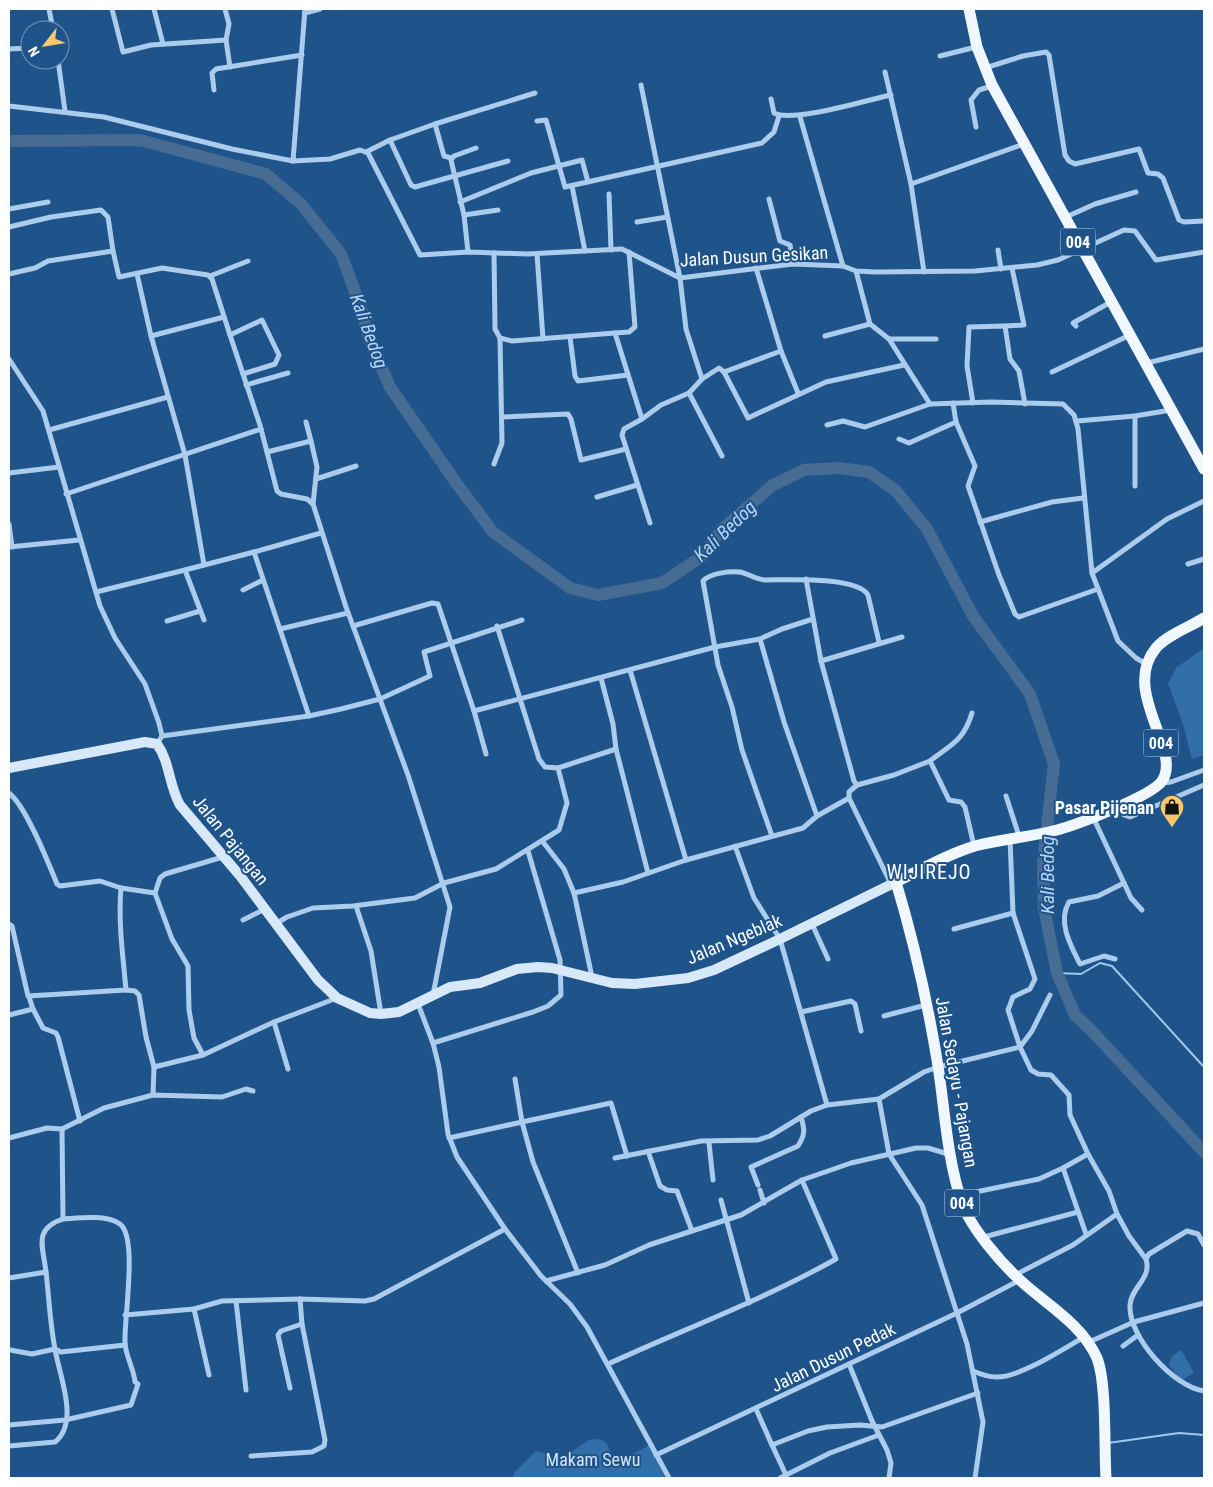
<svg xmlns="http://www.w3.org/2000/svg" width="1213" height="1487" font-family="'Roboto Condensed',sans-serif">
<rect width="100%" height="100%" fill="#1f548b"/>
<g fill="#326fa9">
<polygon points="1204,648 1204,755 1192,759 1183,724 1168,683 1176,668"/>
<polygon points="1181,1350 1194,1373 1180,1381 1169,1364 1172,1356"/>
<path d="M599,1439L606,1443L613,1456C627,1459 637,1452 649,1445L665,1478H513L514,1473L536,1451L544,1453L549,1458L555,1454L565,1456L589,1440Z"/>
</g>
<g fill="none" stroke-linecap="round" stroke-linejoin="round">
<g stroke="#9fc8ed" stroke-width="2">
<polyline points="1057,973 1081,974 1100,963 1112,966 1204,1067"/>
<polyline points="1108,1443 1179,1433 1204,1435"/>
</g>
<polyline stroke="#466c93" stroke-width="12" points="9,141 140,140 266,174 301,204 341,254 361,308 368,336 390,387 457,484 493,532 570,588 598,595 662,583 704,555 721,530 773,485 804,470 838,468 869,472 896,491 927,529 973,616 1030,694 1054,764 1043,863 1044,908 1057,973 1075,1015 1091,1030 1204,1152"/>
<g stroke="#abccec" stroke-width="5">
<polyline points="49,9 53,30"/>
<polyline points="112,9 123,52 151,45 226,40"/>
<polyline points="154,9 163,44"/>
<polyline points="225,9 229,24 226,40 230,67"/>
<polyline points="305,9 293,161 330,159 360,150 368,153 420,255 468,252 527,254 622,249 680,278 793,264 843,266 856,271 875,272 975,271 1037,265 1058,260 1124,230 1135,231 1156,260 1204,252"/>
<polyline points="305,13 320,9"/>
<polyline points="9,49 30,48"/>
<polyline points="940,56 976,47"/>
<polyline points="58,60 65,111"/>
<polyline points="985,68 1023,56 1046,52 1049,55 1065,155 1069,161 1075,164 1139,149 1148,173 1158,174 1163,178 1179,220 1184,222 1204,221"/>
<polyline points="885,72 911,184 924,272"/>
<polyline points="641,85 680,278 686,329 702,379 689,393 661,405 642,419"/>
<polyline points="214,90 212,73 216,69 302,55"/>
<path d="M771,99L774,113C793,123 866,100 891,95"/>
<polyline points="9,106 104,117 232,149 293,161"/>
<polyline points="800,117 843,266"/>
<polyline points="537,121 546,120 565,187 762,143 774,132 779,116"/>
<polyline points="435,124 444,156 451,158"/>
<polyline points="976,127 971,100 979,90 992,86"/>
<polyline points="390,140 435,124 535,93"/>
<polyline points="366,152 390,140 411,185 415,187 508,161"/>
<polyline points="911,184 1024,144"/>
<polyline points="572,186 585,251"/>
<polyline points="609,194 611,250"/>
<polyline points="769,199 780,241 790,245 793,264"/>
<polyline points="460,202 531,173 582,160 588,182"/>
<polyline points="9,209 48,202"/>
<polyline points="464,215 498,210"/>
<polyline points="1066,217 1095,204 1136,192"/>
<polyline points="637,222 667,217"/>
<polyline points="9,227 51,217 101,210 108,217 113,251"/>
<polyline points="998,250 1001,269"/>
<polyline points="468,252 464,215 451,160 454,156 476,148"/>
<polyline points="629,252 635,327 629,332 615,333 642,419 624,429 622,435 650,523"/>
<polyline points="494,253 495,329 500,338 512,341 615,333"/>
<polyline points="537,254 543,339"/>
<polyline points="756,268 781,351 724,372 748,418 826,382 904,365"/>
<polyline points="856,271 870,324 889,339 930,404 991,402 1063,404 1074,415 1078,429 1092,573 1118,641 1136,658 1148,665"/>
<polyline points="9,274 35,268 48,261 113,251 119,277 162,268 208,275 212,279 230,335 262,320 279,355 275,364 243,374"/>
<polyline points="137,274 151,336 185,455 204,565"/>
<polyline points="210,276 248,261"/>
<polyline points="1005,326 1024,325 1012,268"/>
<polyline points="1076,326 1073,323 1111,302"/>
<polyline points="230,335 260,425 277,491 281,494 307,499 313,504 346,607 408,775 450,907 433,995"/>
<polyline points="151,336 224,317"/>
<polyline points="825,336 870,324"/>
<polyline points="570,337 575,376 578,381 628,375"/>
<polyline points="889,339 936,339"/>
<polyline points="781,351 798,393"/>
<polyline points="9,359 43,411 100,606 115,638 145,684 159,723 162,736 157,744"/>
<polyline points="1147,363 1204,349"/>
<polyline points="1052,372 1130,335"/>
<polyline points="702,379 719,368 724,372"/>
<polyline points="246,385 288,373"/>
<polyline points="689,393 722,456"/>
<polyline points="953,403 956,422 975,466 968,486 999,575 1015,614 1019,617 1098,589"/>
<polyline points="973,403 967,366 969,327 1005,326 1010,359 1019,371 1025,404"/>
<polyline points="1135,416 1135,486"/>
<polyline points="502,417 568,414 571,419 581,460 626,449"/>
<polyline points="1077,421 1135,416 1171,410"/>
<polyline points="306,422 311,441"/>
<polyline points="827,425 843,421 865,427 930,404"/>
<polyline points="49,430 168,397"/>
<polyline points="899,439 909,443 956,422"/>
<polyline points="267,452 311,441 317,467 313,504"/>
<polyline points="494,464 502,443 500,338"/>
<polyline points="9,473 59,467"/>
<polyline points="316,479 356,466"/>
<polyline points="66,494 261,429"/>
<polyline points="597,497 637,485"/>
<polyline points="980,522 1052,502 1083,498"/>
<polyline points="9,524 12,547"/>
<polyline points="9,547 79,540"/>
<polyline points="254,552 321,533"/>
<polyline points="1188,564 1204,559"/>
<polyline points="185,570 254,552 309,716"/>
<polyline points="1092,573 1167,519 1204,501"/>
<polyline points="806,579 821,661 854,781 857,785 894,775 930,761 949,800 961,802 965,807 974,846"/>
<polyline points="243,590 263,580"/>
<polyline points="96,592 185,570 204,620"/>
<polyline points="167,621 200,611"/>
<polyline points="353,626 432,603 438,604 474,711 715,647 760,639 784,722 817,816"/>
<polyline points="280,629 348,613"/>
<polyline points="760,639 782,629 813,619"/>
<polyline points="821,661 902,637"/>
<polyline points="630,670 686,860"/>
<polyline points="474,711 486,754"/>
<polyline points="162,736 309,716 341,709 380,699 430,676 424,652 522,620"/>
<polyline points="616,749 648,873"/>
<path d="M930,761C952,744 964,740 972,713"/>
<polyline points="558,768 616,749 613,724 601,678"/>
<polyline points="1162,783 1171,782 1204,770"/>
<path d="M9,793C26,806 48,862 57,884L60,886L100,881L121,888L155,893L160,878L165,874L223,857"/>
<polyline points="1006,796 1019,836"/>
<polyline points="849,798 891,884"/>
<polyline points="849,798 849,792 857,785"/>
<polyline points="1118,807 1124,815 1130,817 1204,785"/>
<path d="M1093,817L1124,883L1098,896L1069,902C1057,922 1071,946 1080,964L1104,956L1115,959"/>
<path d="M772,836L742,750L732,707L718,665L703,581C710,573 730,571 740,572C749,574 757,580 766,580C786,580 857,576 868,595L879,642"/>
<polyline points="1010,839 1013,913 1035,979 1030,989 1013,997 1008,1010 1020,1047 1031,1070 1038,1074 1051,1075 1069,1095 1070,1115 1088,1154"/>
<polyline points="543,842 564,869 574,893"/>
<polyline points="735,846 754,898 780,939 827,1105"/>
<polyline points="1124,883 1131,898 1142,910"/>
<polyline points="155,893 172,939 188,966 189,1010 194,1038 203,1055"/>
<polyline points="356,906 371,951 381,1014"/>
<polyline points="243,920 265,909"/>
<polyline points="277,923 287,917 313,908 353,906 415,898 444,883 496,869 559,830 567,803 558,768 545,767 539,759 497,626"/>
<path d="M9,924L12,926L28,996L126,990C123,956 118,922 121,888"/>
<polyline points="812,924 828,959"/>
<polyline points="954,929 1013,913"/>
<polyline points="592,977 574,893 623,882 686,860 803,828 817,816 849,798"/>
<polyline points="126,990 135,991 139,995 146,1037 154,1067 203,1055 274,1022"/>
<polyline points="418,1004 433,1043 439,1067 448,1134 457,1157 505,1229 541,1276 570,1304 587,1327 669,1478"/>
<polyline points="33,1009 43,1028 56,1033 58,1037 80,1121"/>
<polyline points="801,1012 851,1001 855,1004 861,1031"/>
<polyline points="9,1015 33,1009 29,997"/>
<polyline points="884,1016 926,1005"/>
<polyline points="433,1043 533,1012 548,1006 561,995 560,960 528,851"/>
<polyline points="288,1069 274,1022 337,998"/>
<polyline points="153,1095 154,1067"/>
<polyline points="879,1099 924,1072 938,1067 1020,1047 1032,1031 1050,995"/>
<polyline points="9,1138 47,1128 62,1129 104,1108 153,1095 222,1097 246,1089 253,1091"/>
<polyline points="449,1138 522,1122 515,1079"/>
<polyline points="709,1143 713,1180"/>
<polyline points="648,1151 660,1186 667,1190 677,1191 692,1231"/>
<polyline points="615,1158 701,1141 758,1140 770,1136 811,1111 827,1105 879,1099 889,1154 922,1205 967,1344 983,1422 975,1478"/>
<polyline points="1063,1168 1086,1234"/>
<polyline points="802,1180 851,1163 916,1148 928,1148 948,1154"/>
<path d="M758,1185L751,1167L798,1146C805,1135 805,1130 801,1117"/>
<polyline points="760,1190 764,1203"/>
<polyline points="961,1195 1039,1179 1063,1168 1088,1154 1109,1191 1117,1214 1073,1245 1015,1275"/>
<polyline points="721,1200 749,1303"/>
<polyline points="1117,1214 1129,1236 1146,1259"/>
<polyline points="984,1237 1078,1212"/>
<path d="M1204,1245L1198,1234L1187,1231L1149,1254L1146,1259C1152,1279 1131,1287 1130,1305C1128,1337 1174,1387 1204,1391"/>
<polyline points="578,1273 533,1162 522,1122 611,1103 627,1156"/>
<path d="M9,1278L46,1272C43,1246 33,1229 63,1219"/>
<path d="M546,1281L605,1265L649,1245L741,1215L802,1180L836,1259C763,1300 684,1329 608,1364"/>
<polyline points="236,1301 246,1390"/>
<polyline points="194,1309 209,1375"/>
<polyline points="125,1315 194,1309 222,1301 300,1299 365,1301 374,1299 505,1229"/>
<polyline points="1089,1342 1134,1322 1204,1303"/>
<polyline points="1123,1346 1138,1335"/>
<polyline points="10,1350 32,1354 55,1349 61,1352 125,1345"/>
<polyline points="849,1364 872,1421 887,1450 891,1463 889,1478"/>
<path d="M973,1371C980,1374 988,1377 996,1377C1019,1378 1063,1349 1084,1337"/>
<polyline points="290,1388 278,1335 281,1331 302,1324 300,1299"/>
<polyline points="756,1409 772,1445 808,1431 827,1427 860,1425 882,1427 978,1393"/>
<path d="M9,1425L65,1420L131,1405L138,1384L135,1382C134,1369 125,1355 125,1342C124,1317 138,1238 120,1224C107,1214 79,1218 63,1219L62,1129"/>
<polyline points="772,1445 786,1475 780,1478"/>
<path d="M9,1446L55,1442C80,1422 59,1375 55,1349C50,1324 49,1297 46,1272"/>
<polyline points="656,1455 957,1313 1020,1280"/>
<polyline points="251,1456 312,1452 324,1446 325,1440 302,1324"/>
<polyline points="786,1475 830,1453 879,1435"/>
</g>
<path stroke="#d7e8f9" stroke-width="10" d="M9,768L145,742L157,744C170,762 169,786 180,805L241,877L318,980L337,998L370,1013L381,1014L399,1012L450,987L480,983L517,969L538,967L552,968L612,983L635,984L688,978L714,970L780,939L896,882"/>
<g stroke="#f0f7ff" stroke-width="11">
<polyline points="969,9 977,47 992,85 1204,469"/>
<path d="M1106,1478C1104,1447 1107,1384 1097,1358C1082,1324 1047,1305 1021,1281C1001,1263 971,1228 962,1203C947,1159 945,1111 938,1066C928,1004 914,942 896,882C922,869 948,854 975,846C1002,839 1030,837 1057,830C1076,825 1152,796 1162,781C1183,751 1120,691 1156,648C1167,635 1190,627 1204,618"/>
</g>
</g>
<defs>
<symbol id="shop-pin" viewBox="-11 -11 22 30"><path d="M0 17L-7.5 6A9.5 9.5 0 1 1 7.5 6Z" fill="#fac86b" stroke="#1f548b"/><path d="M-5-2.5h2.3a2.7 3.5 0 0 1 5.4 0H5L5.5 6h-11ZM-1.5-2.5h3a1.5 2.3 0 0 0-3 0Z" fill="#111"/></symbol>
</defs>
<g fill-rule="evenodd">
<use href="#shop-pin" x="1158" y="793" width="28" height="38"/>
</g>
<g text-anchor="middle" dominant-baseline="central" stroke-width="4" stroke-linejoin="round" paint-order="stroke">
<g fill="#1f548b" stroke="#bcccdc" stroke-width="1">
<rect x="1060.5" y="228.5" width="35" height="27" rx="4"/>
<rect x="1143.5" y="729.5" width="35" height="27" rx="4"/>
<rect x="944.5" y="1189.5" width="35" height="27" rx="4"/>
</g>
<g font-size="16" font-weight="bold" fill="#fff">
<text x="1078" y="242">004</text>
<text x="1161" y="743">004</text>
<text x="962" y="1203">004</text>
</g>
<g font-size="18" fill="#fff" stroke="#1f548b">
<text transform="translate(754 256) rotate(-3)">Jalan Dusun Gesikan</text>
<text transform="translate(231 840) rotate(51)">Jalan Pajangan</text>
<text transform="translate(734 939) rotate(-23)">Jalan Ngeblak</text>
<text transform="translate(957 1082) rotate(80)">Jalan Sedayu - Pajangan</text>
<text transform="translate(833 1357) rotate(-26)">Jalan Dusun Pedak</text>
</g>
<g font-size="18" font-weight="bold" fill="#fff" stroke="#1f548b" text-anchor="end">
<text x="1154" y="807">Pasar Pijenan</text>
</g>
<g font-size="18" fill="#d0e5f9" stroke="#1f548b">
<text x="593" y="1459">Makam Sewu</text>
</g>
<g font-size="19" font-style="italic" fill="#b7d6f3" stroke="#1f548b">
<text transform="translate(369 331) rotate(70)">Kali Bedog</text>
<text transform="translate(725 531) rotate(-44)">Kali Bedog</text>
<text transform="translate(1047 875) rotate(-90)">Kali Bedog</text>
</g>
<g font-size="20" letter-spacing="1" fill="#fff" stroke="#1f548b">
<text x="929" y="872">WIJIREJO</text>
</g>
</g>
<rect width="1213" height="1487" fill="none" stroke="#ffffff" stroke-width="20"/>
<g transform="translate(45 45) rotate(239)"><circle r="24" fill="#1f548b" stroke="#7998b9"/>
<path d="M0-4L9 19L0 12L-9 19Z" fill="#fac86b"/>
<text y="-8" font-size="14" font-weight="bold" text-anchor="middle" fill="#ffffff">N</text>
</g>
</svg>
